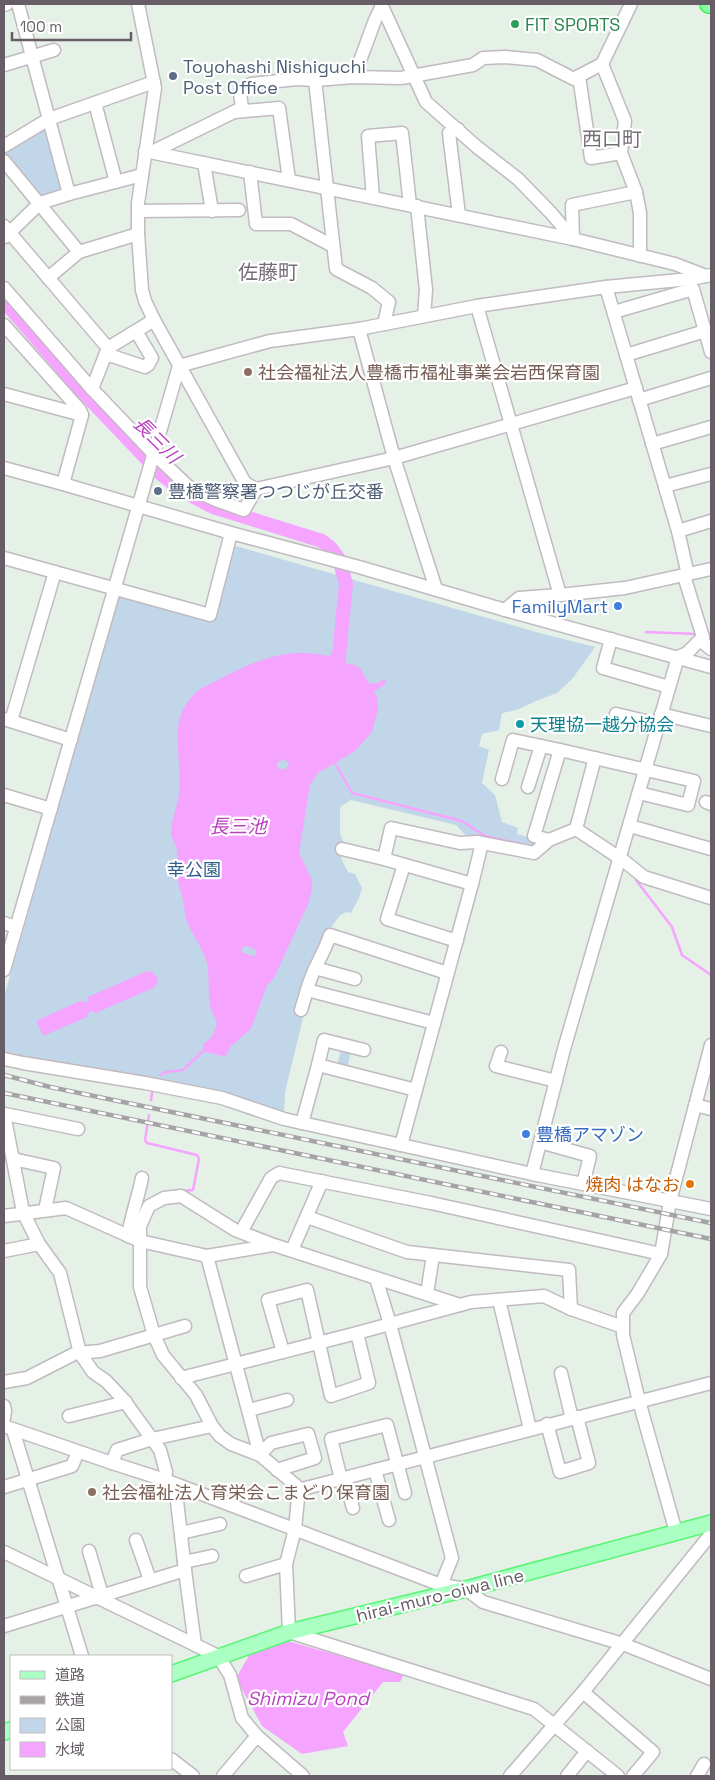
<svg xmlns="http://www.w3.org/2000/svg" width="715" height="1780" font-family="'Space Grotesk','Noto Sans JP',sans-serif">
<rect width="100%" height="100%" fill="#e5f0e7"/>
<g fill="#c1d6e8">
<polygon points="44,125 65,190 43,199 4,157 4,149"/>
<polygon points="236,546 536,632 595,647 573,678 557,693 536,701 517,710 502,713 499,730 482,734 479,746 489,750 482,783 495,795 502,822 518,828 517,834 543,841 533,850 470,840 456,825 351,800 340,807 340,834 345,845 341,858 348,872 355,874 362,888 359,898 351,913 347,912 340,915 330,929 304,1014 285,1092 284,1115 4,1055 4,997 119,597 123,595 212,619 232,548"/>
<polygon points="341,1049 351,1051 347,1069 337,1067"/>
</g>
<g fill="#f5a5ff" fill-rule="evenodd">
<path d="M333,651L344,655L347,664C365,665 360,673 370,684L378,683L384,679L386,683L374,692L378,699V709L372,732L355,751L318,773L310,785L299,853L312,880V888L309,902L274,978L267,985L251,1029L230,1047L227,1055L223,1056L205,1052L203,1049L204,1043C209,1042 215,1032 216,1026C218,1020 214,1017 212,1012C207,1001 210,976 207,963C203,948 193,936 187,922C184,914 185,907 183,900C182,893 179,888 178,881C176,872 178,861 177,851C177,845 171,839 171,833C171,820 178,806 179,792C183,754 164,718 200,689C230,674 260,656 294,653C306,652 318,654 329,656ZM283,759L289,763L287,768L283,770L278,768L277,763ZM246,946L256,950V955L254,956L243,953L241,949Z"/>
<polygon points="151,971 158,978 157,984 153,988 96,1013 90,1011 87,1017 43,1036 36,1021 80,1001 87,1003 88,997 145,972"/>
<polygon points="284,1640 404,1674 400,1682 383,1682 343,1732 348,1746 302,1754 262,1726 236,1678 251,1652"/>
</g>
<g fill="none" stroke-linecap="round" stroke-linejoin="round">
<g stroke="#f5a5ff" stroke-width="2.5">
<polyline points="646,632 697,634"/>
<polyline points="335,763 352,793 462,821 485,836 521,844"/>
<polyline points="636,880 672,927 682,955 711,975"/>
<polyline points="160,1075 166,1072 183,1070 204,1050"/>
<polyline points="151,1100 152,1093"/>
<polyline points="149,1115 145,1140 147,1143 197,1155 199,1159 193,1190 182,1191"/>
</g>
<polyline stroke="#f5a5ff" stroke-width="14" points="4,301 80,389 161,474 181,490 213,507 322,541 331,548 339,559 346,584 339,656"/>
<defs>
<g id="minor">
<polyline points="18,4 69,194"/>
<polyline points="138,4 155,88 138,203 138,234 142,290 145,301 154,320 245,483 256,489 394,458 636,388"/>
<polyline points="381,4 426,102 477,147 518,179 552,214 573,239"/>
<polyline points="631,4 602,64 625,121 621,153 636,192 640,213 640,256"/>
<polyline points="4,5 7,4"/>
<polyline points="602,64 579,76 591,158 621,153"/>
<polyline points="4,65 54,50"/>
<polyline points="354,77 375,20 382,6"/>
<polyline points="315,80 336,269 372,288 389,302 384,324"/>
<polyline points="95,103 116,182"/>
<polyline points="234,112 279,108 289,180"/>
<polyline points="458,129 449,133 459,215"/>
<polyline points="4,146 49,119 154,82"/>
<polyline points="145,151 573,239 675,264 706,276"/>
<polyline points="152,152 242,108 240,93 246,87 251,84 296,79 315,80 354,77 401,78 473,65 483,58 505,57 537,60 574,79 579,76"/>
<polyline points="4,161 79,252"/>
<polyline points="204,163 212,211"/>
<polyline points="250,172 256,224 291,224 333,246"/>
<polyline points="373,197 368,136 402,133 410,205"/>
<polyline points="417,206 426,290 424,316"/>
<polyline points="138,211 239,210"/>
<polyline points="4,226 108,348"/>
<polyline points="5,237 40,203 69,194 142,175"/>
<polyline points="573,239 572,205 636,192"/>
<polyline points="48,278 79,252 138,234"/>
<polyline points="606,287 678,531 688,575"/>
<polyline points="4,288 92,389 154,454 191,489 216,500 244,510 256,489"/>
<polyline points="477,306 560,595 625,588 711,569"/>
<polyline points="614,312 693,289 711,352"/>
<polyline points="4,325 80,410 82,415 63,484"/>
<polyline points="359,329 394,458 436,589"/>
<polyline points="106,354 145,367 148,365 152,358 136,331"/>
<polyline points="626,355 705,331"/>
<polyline points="92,389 108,348 154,320"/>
<polyline points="4,394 82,415"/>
<polyline points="639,400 711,378"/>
<polyline points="652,444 711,427"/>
<polyline points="4,468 63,484 231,533 359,567 505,610 711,667"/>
<polyline points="665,486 711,474"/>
<polyline points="678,531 711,521"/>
<polyline points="4,558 210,615 231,533"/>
<polyline points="505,610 519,598 560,595"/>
<polyline points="611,639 603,668 669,687"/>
<polyline points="700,640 711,649"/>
<polyline points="616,714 658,724"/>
<polyline points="661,714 711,726"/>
<polyline points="4,719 71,740"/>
<polyline points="11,721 55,572"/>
<polyline points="502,779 513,740 560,750"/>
<polyline points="528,787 541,746"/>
<polyline points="4,795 51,809"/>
<polyline points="706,802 711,804"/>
<polyline points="630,826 711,849"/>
<polyline points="576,829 595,758"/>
<polyline points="549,840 534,836 560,750 694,781 688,805 639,793"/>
<polyline points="342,849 384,859 472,884 401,1145"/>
<polyline points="384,859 391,828 460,843 477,842 534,853 549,840 576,829 624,861 644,877 711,898"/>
<polyline points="404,865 387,919 457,941"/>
<polyline points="472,884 482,843"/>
<polyline points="4,923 16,927"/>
<polyline points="315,968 355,979"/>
<polyline points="4,970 179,366 270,341 359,329 477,306 606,287 690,279 711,275"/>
<polyline points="301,1010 307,990"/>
<path d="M434,1023L307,990C312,970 324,954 330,935L447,973"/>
<polyline points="501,1052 496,1066 556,1081"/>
<polyline points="4,1059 23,1063 145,1083 222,1098 284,1119 532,1174 711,1209"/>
<polyline points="318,1065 324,1040 364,1050"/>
<polyline points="695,1105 711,1109"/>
<polyline points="4,1114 23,1212 39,1244 60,1273 80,1353 93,1372 106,1381 123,1399 160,1450 166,1472 165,1480"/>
<polyline points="5,1114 78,1129"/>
<polyline points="302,1123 318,1065 416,1090"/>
<polyline points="540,1142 590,1156 583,1184"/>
<polyline points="13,1159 54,1168 45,1210"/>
<polyline points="532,1174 564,1049 678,657 687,653 703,637 684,576"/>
<polyline points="4,1216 66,1208 140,1241 207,1256 273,1245"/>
<polyline points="307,1217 407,1252 569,1270 571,1309"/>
<polyline points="241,1232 271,1178 279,1173 431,1203 661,1254"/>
<path d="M128,1236C131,1216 138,1198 142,1178"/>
<polyline points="292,1250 322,1181"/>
<polyline points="4,1251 39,1244"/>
<polyline points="207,1256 260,1455 271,1443 308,1434 315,1458 277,1470"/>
<polyline points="376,1278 390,1324 452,1558 441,1585"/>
<polyline points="427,1294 433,1255"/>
<polyline points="499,1300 530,1429"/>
<polyline points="460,1305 274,1245 235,1230 181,1196 164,1198 149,1206 140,1226 140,1287 154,1335 163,1355 196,1395 212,1426 220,1436 231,1444 260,1455 299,1488 302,1489 711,1383"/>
<polyline points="283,1352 268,1300 307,1290 331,1396 369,1383 357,1333"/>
<polyline points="561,1373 572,1419"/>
<polyline points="181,1378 357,1333 471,1302 544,1296 571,1309 623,1327"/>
<polyline points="4,1382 27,1378 76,1353 100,1351 185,1326"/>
<polyline points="4,1406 5,1411 4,1418"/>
<polyline points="249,1410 287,1400"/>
<polyline points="69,1416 126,1402"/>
<polyline points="547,1424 560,1472 589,1463 577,1417"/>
<polyline points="4,1426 112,1463 165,1480 441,1585 466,1589 483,1602 623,1644 711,1679"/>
<polyline points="13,1430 82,1656"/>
<polyline points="112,1463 117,1450 152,1439 212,1426"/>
<polyline points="375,1470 389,1520"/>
<polyline points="345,1478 353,1508"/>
<polyline points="341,1479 331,1439 387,1425 405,1493"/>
<polyline points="175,1484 185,1570 195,1645"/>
<polyline points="4,1487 72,1466 78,1452"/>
<polyline points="299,1488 295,1529 286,1564 289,1632 534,1709 618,1776"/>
<polyline points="676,1532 639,1401 623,1335 623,1313 638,1293 661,1254 670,1201 711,1045"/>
<polyline points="181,1533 220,1524"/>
<polyline points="136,1540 150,1580"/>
<polyline points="89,1551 102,1595"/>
<polyline points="4,1552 218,1656 230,1675 242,1718 257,1736 303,1776"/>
<polyline points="184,1562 212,1556"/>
<polyline points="246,1576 286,1564"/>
<polyline points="4,1626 185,1570"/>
<polyline points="583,1692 653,1752 633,1776"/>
<polyline points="171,1759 193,1776"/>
<polyline points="223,1776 257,1736"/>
<polyline points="510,1776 583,1692 711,1534"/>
<polyline points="567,1776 587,1751"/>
<polyline points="697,1776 704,1764"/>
</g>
<g id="major">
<polyline points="171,1674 289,1632 466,1589 711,1523"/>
<polyline points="4,1732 11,1730"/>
</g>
<polyline id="highway" points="709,4 711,4"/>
</defs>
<use href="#minor" stroke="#c1bac0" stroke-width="15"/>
<use href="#major" stroke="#57f673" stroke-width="18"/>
<use href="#highway" stroke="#00f423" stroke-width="20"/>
<use href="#minor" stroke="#fff" stroke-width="12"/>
<use href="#major" stroke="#aaffc3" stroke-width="15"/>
<use href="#highway" stroke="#8cffa4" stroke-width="18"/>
<defs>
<g id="rail">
<polyline points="4,1075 50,1087 711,1223"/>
<polyline points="4,1093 711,1239"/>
</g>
</defs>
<use href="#rail" stroke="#a6a3a6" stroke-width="4.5"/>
<use href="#rail" stroke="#fff" stroke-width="2.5" stroke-dasharray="8" stroke-linecap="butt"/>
</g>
<circle fill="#2e9e5b" stroke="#fff" stroke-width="2" cx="515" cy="24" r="5"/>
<g fill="#5c6f8a" stroke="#fff" stroke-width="2">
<circle cx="173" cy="76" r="5"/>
<circle cx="158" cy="491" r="5"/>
</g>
<g fill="#8d6e63" stroke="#fff" stroke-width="2">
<circle cx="248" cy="372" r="5"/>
<circle cx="92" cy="1492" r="5"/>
</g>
<g fill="#3f7fe0" stroke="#fff" stroke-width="2">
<circle cx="618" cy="606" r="5"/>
<circle cx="526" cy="1134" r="5"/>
</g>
<circle fill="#0f9aa8" stroke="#fff" stroke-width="2" cx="520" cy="724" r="5"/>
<circle fill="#e8710a" stroke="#fff" stroke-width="2" cx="690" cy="1184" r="5"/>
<g text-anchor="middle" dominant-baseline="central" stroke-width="4.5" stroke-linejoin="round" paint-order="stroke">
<g font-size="18" fill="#27864d" stroke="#fff" text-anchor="start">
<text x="525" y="24">FIT SPORTS</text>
</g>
<g font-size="18" fill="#4e5e75" stroke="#fff" text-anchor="start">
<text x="183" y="66">Toyohashi Nishiguchi<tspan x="183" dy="21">Post Office</tspan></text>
<text x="168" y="491">豊橋警察署つつじが丘交番</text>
</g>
<g font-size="18" fill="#785e54" stroke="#fff" text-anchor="start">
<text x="258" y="372">社会福祉法人豊橋市福祉事業会岩西保育園</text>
<text x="102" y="1492">社会福祉法人育栄会こまどり保育園</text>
</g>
<g font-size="18" fill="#366cbe" stroke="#fff" text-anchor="end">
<text x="608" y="606">FamilyMart</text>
<text x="536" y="1134" text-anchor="start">豊橋アマゾン</text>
</g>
<g font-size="18" fill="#0d838f" stroke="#fff" text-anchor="start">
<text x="530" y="724">天理協一越分協会</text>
</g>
<g font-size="18" fill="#34608d" stroke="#fff">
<text x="194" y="869">幸公園</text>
</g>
<g font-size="18" fill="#c56008" stroke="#fff" text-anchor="end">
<text x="680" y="1184">焼肉 はなお</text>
</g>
<g font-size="18" fill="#665d66" stroke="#fff">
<text transform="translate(440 1595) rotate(-14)">hirai-muro-oiwa line</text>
</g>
<g font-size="19" font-style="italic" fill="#ba40bf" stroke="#fff">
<text transform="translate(157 440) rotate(45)">長三川</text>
<text x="238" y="826">長三池</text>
<text x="308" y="1698">Shimizu Pond</text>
</g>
<g font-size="20" fill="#776e78" stroke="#fff">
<text x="612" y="139">西口町</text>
<text x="268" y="272">佐藤町</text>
</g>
</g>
<rect width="715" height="1780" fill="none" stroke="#665d66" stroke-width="10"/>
<rect x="10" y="1655" width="162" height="115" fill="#ffffff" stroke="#c2bec2"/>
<rect x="20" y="1671" width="25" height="8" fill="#aaffc3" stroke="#c2bec2"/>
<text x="55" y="1680" font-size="15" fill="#665d66">道路</text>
<rect x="20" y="1696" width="25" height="8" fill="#a6a3a6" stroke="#c2bec2"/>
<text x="55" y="1705" font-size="15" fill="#665d66">鉄道</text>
<rect x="20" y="1718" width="25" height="15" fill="#c1d6e8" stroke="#c2bec2"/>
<text x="55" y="1730" font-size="15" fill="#665d66">公園</text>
<rect x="20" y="1742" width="25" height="15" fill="#f5a5ff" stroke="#c2bec2"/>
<text x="55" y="1755" font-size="15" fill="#665d66">水域</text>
<path d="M12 32v8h119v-8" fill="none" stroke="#665d66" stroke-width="2.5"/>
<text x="20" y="32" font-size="15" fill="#665d66" stroke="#ffffff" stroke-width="4" paint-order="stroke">100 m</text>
</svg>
